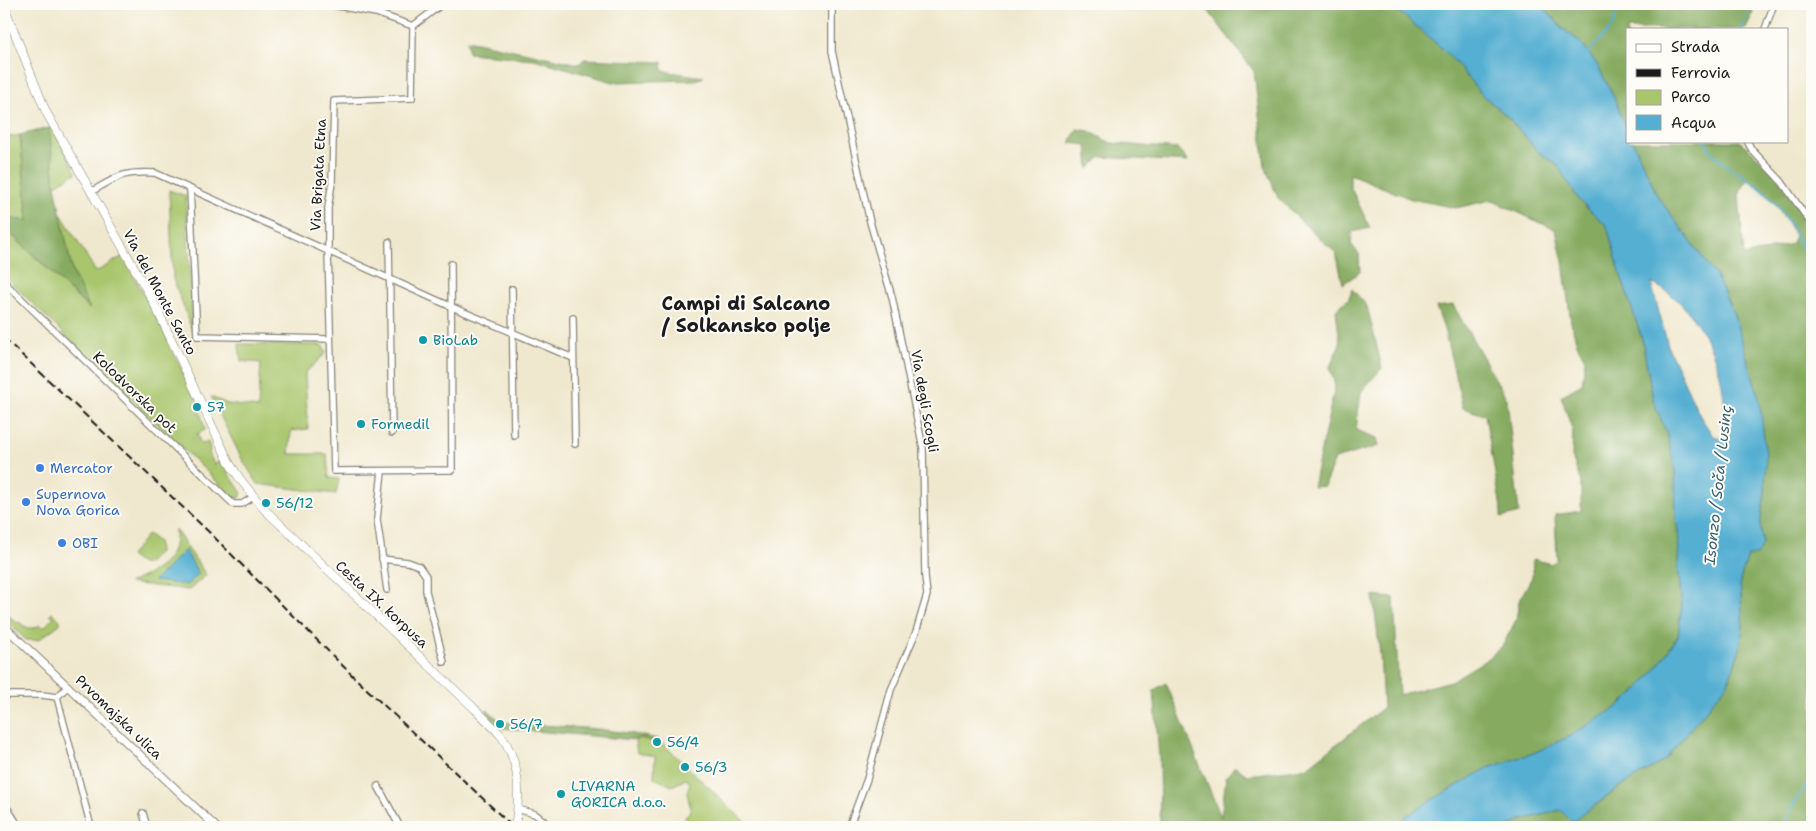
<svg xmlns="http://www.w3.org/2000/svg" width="1816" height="831" font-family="'Shantell Sans',sans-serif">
<rect width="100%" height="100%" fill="#fdfcf7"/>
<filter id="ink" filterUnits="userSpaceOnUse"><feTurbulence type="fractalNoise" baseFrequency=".02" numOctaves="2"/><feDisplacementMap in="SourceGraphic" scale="10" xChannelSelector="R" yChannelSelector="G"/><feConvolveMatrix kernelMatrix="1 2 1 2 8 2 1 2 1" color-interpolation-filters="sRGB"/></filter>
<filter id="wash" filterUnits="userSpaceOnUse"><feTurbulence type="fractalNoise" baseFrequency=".0096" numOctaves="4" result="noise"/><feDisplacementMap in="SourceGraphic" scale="20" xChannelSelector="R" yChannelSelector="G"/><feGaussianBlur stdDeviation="1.12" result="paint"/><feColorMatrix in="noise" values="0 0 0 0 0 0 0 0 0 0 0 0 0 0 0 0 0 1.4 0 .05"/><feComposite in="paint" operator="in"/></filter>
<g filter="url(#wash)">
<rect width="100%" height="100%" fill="#f0e8ce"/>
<g fill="#a9c66d" stroke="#627144">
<polygon points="53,127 76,173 55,185 49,128"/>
<polygon points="20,135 28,221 4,218 4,138"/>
<polygon points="169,190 186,196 193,332 173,279"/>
<polygon points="60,212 96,272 123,256 162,328 198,404 205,430 197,434 201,444 208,442 210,449 209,453 214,465 220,461 242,493 240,498 234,498 4,276 4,227 88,308 72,271"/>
<polygon points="239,344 322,345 326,353 305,373 308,429 291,431 289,454 327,454 329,478 339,479 336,494 258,484 243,461 211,397 228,404 258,408 261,363 241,361"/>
<path d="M175,529L206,575L189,590L129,583C155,572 178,562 175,529Z"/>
<path d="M148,534L158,542L159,552C147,567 144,568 130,556Z"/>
<path d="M52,612L60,620V624L38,640H26L4,619V615L7,617L9,616L17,623L19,622C26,628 31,631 40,625L43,628L54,617L50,614Z"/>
<polygon points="640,738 655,742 658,739 750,827 685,827 685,816 691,811 687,792 690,783 686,779 672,786 654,778 655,756 637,753 635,740"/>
</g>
<g fill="#86ab60" stroke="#51643e" fill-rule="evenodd">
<polygon points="1203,4 1390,4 1439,46 1456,63 1481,94 1506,115 1538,151 1558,166 1579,200 1607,226 1622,279 1642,339 1653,399 1668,437 1675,470 1676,517 1679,539 1678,568 1682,605 1678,636 1658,666 1636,692 1616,708 1570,736 1536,752 1488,768 1430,801 1391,827 1160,827 1159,758 1154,690 1166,683 1221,817 1226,777 1235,766 1247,775 1306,768 1383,708 1380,654 1373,596 1394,598 1399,695 1451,681 1489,658 1503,645 1516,620 1519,601 1532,577 1533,559 1551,564 1557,560 1555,515 1581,511 1581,483 1572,456 1573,432 1561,396 1582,384 1585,360 1577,344 1571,322 1563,262 1556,230 1491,200 1456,208 1411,199 1350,174 1350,186 1370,228 1352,232 1351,244 1359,254 1360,272 1343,284 1336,253 1301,221 1278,198 1265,166 1254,71"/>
<polygon points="1515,4 1748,4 1753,13 1746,29 1627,29 1627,129 1614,97 1597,64 1579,41 1562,28 1553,17 1520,7"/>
<polygon points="467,40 579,64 584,59 662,62 663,71 704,77 695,80 613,82 534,59 468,53"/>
<polygon points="49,128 55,185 72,271 90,309 4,227 4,218 28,221 20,135"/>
<polygon points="1077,129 1089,131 1111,143 1178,149 1188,162 1101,157 1089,169 1087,145 1070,143"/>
<path d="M1633,141H1739C1770,163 1791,195 1812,225V827H1509L1519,821L1561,810L1597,805L1621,786L1664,761L1728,683L1740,649L1743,627L1740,581L1748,555L1763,544L1760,525L1765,492L1759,397L1734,315L1716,276L1658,197ZM1748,180C1770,193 1783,214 1795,236L1791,244L1744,256L1739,195L1744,183Z"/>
<polygon points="1352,289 1367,306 1382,368 1361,392 1356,430 1377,438 1379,446 1335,459 1324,486 1313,487 1335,386 1330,367 1340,343 1336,310 1349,298"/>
<polygon points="1453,305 1507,399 1519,513 1501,518 1501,508 1485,415 1463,408 1444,329 1436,307"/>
<polygon points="487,709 501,722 597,729 628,733 658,739 655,742 640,738 635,740 501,728 486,714"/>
</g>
<g fill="#54afd2" stroke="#386677" fill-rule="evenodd">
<path d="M1390,4H1515L1520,7L1541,4L1562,28L1579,41L1597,64L1614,97L1627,129V141H1633L1658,197L1716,276L1734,315L1759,397L1766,454L1765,492L1760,525L1763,544L1756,556H1748L1740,581L1743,627L1740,649L1728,683L1664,761L1621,786L1572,822L1560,810L1519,821L1509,827H1391L1430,801L1488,768L1536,752L1570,736L1616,708L1636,692L1658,666L1678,636L1682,605L1678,568L1679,539L1676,517L1675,470L1668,437L1653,399L1642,339L1622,279L1607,226L1579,200L1558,166L1538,151L1506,115L1481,94L1456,63L1439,46ZM1651,283C1683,296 1707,333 1717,365C1725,387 1725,415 1725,438L1713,436L1700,416L1669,349Z"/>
<polygon points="185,550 199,574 187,585 154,581"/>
</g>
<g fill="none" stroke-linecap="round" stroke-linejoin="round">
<g stroke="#54afd2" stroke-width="2">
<polyline points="1740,29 1753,4"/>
<polyline points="1588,53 1613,26 1619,4"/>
<path d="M1705,141C1717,167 1747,174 1765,192C1786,213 1799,242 1812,267"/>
<polyline points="1783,827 1795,802 1812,778"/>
</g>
</g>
</g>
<g filter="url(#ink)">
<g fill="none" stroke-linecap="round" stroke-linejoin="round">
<defs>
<g id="minor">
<polyline points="327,4 376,13 413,26 442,4"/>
<polyline points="832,4 832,51 870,222 892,297 923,448 925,576 927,595 916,632 891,690 867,779 849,827"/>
<polyline points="413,26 412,98 334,101 332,183 328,208 328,251 334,471 452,470 451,264"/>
<polyline points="1765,29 1774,4"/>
<polyline points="1747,141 1752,150 1782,182 1812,225"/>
<polyline points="190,189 197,336 330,339"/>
<path d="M91,192C118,176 123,171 155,173L452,307L573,358"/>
<polyline points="389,242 392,433"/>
<polyline points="4,282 233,504 242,504 253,497"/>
<polyline points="512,289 514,435"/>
<polyline points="573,318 575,444"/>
<polyline points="382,471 377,519 387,590"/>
<polyline points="382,559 408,562 419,566 426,576 426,591 444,662"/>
<polyline points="68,686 57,697 91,827"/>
<polyline points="4,695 42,695 57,697"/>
<polyline points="378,786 400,827"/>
<polyline points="4,803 18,825"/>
<polyline points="517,809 535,814 544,821 545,827"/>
<polyline points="143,813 147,827"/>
</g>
<polyline id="tertiary" points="4,626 216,827"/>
<path id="secondary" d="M4,6L46,112L153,301L230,464L240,479L264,509L475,709C484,718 494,727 502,737C521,764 520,796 515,827"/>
</defs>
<use href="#minor" stroke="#868275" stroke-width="8"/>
<use href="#tertiary" stroke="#868275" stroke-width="9"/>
<use href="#secondary" stroke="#868275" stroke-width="9"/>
<use href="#minor" stroke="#fff" stroke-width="5.5"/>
<use href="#tertiary" stroke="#fff" stroke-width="7"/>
<use href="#secondary" stroke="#fff" stroke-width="8"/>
<polyline stroke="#1c1c1c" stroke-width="2" stroke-dasharray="8 4" stroke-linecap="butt" points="4,338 210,533 353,676 513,827"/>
</g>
</g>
<g fill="#0f9aa8" stroke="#fdfcf7" stroke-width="2">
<circle cx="423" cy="340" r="5"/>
<circle cx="197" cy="407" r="5"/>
<circle cx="361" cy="424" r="5"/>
<circle cx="266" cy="503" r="5"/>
<circle cx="500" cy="724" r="5"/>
<circle cx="657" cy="742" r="5"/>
<circle cx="685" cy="767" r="5"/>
<circle cx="561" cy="794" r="5"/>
</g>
<g fill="#3f7fe0" stroke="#fdfcf7" stroke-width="2">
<circle cx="40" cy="468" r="5"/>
<circle cx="26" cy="502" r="5"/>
<circle cx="62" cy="543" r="5"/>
</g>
<g text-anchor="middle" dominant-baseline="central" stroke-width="4" stroke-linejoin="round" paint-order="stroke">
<g font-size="14" fill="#1c1c1c" stroke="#fdfcf7">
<text transform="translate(318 175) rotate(-87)">Via Brigata Etna</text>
<text transform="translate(160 292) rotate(62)">Via del Monte Santo</text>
<text transform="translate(135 392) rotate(44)">Kolodvorska pot</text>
<text transform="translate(925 401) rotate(80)">Via degli Scogli</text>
<text transform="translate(382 604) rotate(43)">Cesta IX. korpusa</text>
<text transform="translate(119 717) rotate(44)">Prvomajska ulica</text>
</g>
<g font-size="14" fill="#0d838f" stroke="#fdfcf7" text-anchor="start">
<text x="433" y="340">BioLab</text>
<text x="207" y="407">57</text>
<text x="371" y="424">Formedil</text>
<text x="276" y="503">56/12</text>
<text x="510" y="724">56/7</text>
<text x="667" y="742">56/4</text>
<text x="695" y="767">56/3</text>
<text x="571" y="786">LIVARNA<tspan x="571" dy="16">GORICA d.o.o.</tspan></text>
</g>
<g font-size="14" fill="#366cbe" stroke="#fdfcf7" text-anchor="start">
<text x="50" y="468">Mercator</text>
<text x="36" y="494">Supernova<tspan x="36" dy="16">Nova Gorica</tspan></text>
<text x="72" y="543">OBI</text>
</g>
<g font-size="15" font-style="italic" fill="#355e6e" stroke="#fdfcf7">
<text transform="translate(1718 485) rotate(-84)">Isonzo / Soča / Lusinç</text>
</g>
<g font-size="19" font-weight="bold" fill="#1c1c1c" stroke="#fdfcf7">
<text x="746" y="303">Campi di Salcano<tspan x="746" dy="22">/ Solkansko polje</tspan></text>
</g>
</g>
<rect width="1816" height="831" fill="none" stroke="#fdfcf7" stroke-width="20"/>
<rect x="1626" y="28" width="162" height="115" fill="#fdfcf7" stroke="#a3a29f"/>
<rect x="1636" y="44" width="25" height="8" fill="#ffffff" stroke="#a3a29f"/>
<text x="1671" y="52" font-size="15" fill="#1c1c1c">Strada</text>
<rect x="1636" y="69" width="25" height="8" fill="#1c1c1c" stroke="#a3a29f"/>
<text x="1671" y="78" font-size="15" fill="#1c1c1c">Ferrovia</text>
<rect x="1636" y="90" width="25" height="15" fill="#a9c66d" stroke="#a3a29f"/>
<text x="1671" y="102" font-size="15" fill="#1c1c1c">Parco</text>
<rect x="1636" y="115" width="25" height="15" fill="#54afd2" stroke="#a3a29f"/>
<text x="1671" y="128" font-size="15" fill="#1c1c1c">Acqua</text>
</svg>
